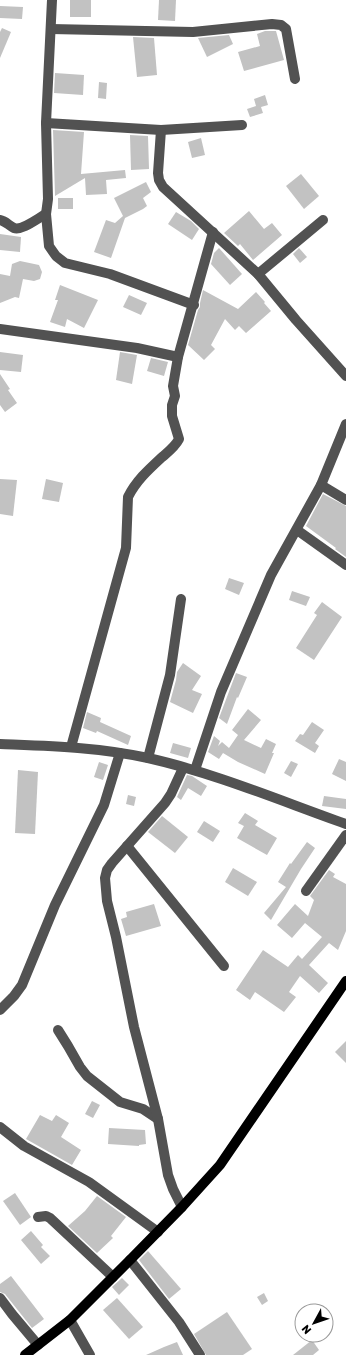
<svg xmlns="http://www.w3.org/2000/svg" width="346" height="1355" font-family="Rubik,sans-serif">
<rect width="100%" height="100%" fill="#fff"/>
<g fill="#c2c2c2">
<rect x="70" y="0" width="21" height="17"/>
<polygon points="159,0 176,0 175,21 158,20"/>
<polygon points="0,6 23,7 22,19 0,18"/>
<polygon points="2,28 11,32 0,58 0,32"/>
<polygon points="265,31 276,31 284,60 244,71 238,52 260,46 257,34"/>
<polygon points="229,35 233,44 207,57 198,38"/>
<polygon points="133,37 154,38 157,75 137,77"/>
<polygon points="55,73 84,75 83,95 54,93"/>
<polygon points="99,82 107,83 106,99 98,98"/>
<polygon points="265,95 268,105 261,107 263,113 250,117 247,109 256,106 254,99"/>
<polygon points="53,130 84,132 81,174 125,170 126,178 106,180 107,194 86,195 85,178 55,196"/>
<polygon points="130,135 148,136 149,169 131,170"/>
<polygon points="201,138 205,155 192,158 188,142"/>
<polygon points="301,174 319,196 304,209 286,186"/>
<polygon points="146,182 151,192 143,198 147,206 143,209 125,218 111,258 94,252 106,220 115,223 123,216 114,198"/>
<rect x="58" y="198" width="15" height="11"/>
<polygon points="249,211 264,229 272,223 282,235 253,260 240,244 238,246 224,233"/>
<polygon points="176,212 191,221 199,229 192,240 168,224"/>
<polygon points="0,234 21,237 20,252 0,250"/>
<polygon points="219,248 242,274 230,285 211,264 214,253"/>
<polygon points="299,248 307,257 300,263 293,254"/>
<polygon points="20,261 39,265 42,272 40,279 34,281 23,279 19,298 15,297 0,303 0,274 10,276 12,264"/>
<polygon points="60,285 98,300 84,328 67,319 65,327 50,322 58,300 55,300"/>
<polygon points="203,290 238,309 256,292 265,302 264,303 271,311 246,333 239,326 235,330 225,319 211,345 215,349 204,360 188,345 198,310 200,307 200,303"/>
<polygon points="129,295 147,303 141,315 123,307"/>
<polygon points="0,352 23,355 21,372 0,370"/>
<polygon points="120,352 137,355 132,384 116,380"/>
<polygon points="151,358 168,362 164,376 147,371"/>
<polygon points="0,374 10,389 8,390 17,403 5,412 0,405"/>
<polygon points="0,479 17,480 13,516 0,514"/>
<polygon points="46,479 63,483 59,502 42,499"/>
<polygon points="323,494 346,506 346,557 335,549 336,548 306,526"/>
<polygon points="229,578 244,583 239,595 225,589"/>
<polygon points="292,591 310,597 306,606 289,600"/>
<polygon points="322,602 342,617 314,660 296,648 317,615 314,613"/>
<polygon points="183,663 201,676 192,690 202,694 193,713 170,702 176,680 177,672"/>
<polygon points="236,673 247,677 238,698 237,697 227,724 219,718"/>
<polygon points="248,709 261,720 244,740 261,748 266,739 276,744 272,753 274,753 265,774 238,762 223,753 219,759 208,752 214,736 220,741 218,746 222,742 229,748 238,735 232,730"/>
<polygon points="87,712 101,718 100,722 131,736 128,745 97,731 96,733 83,728"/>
<polygon points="312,722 324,730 315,743 319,746 315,753 295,741 300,734 303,735"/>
<polygon points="173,743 191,748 188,758 170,753"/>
<polygon points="339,759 346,762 346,781 332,774"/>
<polygon points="291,761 298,764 291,777 284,773"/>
<polygon points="99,762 108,765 103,780 94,777"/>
<polygon points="18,770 38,772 35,834 15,833"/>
<polygon points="187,775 192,776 207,786 201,796 188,788 181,800 177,797"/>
<polygon points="128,795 136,797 134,806 126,804"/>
<polygon points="324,796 346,799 346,809 322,806"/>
<polygon points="245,813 258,821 255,825 277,838 267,855 237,838 244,826 238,823"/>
<polygon points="162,816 188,837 175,853 148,832"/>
<polygon points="204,821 220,831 213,842 197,832"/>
<polygon points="307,842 315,848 301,869 271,920 264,913 286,887 278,882 290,863 291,864"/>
<polygon points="233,868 257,882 248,896 225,882"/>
<polygon points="329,870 335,874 333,877 346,884 346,931 338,950 329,943 309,965 328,983 319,993 300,976 289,992 296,997 284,1012 255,992 250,1000 236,990 263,950 288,967 298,955 302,959 322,937 305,923 292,938 277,925 295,904 308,916 314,900 310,896"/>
<polygon points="154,904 161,926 126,936 121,919 127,917 126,912"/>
<polygon points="346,1041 346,1063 335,1052"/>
<polygon points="92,1101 100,1105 93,1118 85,1114"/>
<polygon points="40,1115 52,1121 56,1115 69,1123 61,1137 81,1150 72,1165 26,1139"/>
<polygon points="109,1128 145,1130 146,1144 139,1145 139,1146 108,1144"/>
<polygon points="15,1193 31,1217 20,1225 3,1201"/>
<polygon points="97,1196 126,1217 111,1236 113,1238 97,1253 68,1226 85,1211"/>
<polygon points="31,1231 43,1245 41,1247 50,1256 41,1264 21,1240"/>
<polygon points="148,1251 181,1289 169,1299 139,1260"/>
<polygon points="11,1276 44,1319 32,1328 5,1294 0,1292 0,1284"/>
<polygon points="122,1278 129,1285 119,1295 112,1287"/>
<polygon points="264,1293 268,1301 262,1305 257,1297"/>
<polygon points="117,1298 143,1327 129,1339 103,1310"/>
<polygon points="227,1312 252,1349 243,1355 206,1355 194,1334"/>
<polygon points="312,1340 319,1350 313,1355 293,1355"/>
<polygon points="177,1342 183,1355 146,1355 164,1347"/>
</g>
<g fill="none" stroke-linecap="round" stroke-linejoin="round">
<g stroke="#525252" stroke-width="10">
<polyline points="52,0 46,123 48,199 46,214 49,246 56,256 65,263 110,274 194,305"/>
<polyline points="51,29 193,32 272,24 281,25 286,29 295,79"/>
<polyline points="46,123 161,130 242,125"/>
<polyline points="161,130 158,173 159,180 163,187 258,274 296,320 346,376"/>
<path d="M0,220C6,221 9,226 14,228C22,231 38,218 46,214"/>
<polyline points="258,274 323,220"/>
<polyline points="0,329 137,348 178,357"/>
<polyline points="321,485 346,500"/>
<polyline points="297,530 346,565"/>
<path d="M0,744C50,746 99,747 148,758C215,773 281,801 346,824"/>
<path d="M71,747L126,548L128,497C136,481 148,470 161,458C168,452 175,447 179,439L172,416V405L175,396L173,386L178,357L213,232"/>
<polyline points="148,758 170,675 181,599"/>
<polyline points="195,770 221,692 271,575 321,485 346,424"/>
<polyline points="127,846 224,966"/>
<polyline points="306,891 346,835"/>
<polyline points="0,1010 14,996 22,985 55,905 104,805 120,753"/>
<polyline points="58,1030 68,1046 80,1067 87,1076 120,1102 143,1109 158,1119"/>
<polyline points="0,1127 24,1146 89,1182 158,1232"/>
<polyline points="182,1207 173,1189 168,1175 158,1119 134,1027 116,937 107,901 105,878 107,870 112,863 165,803 171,794 183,768"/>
<polyline points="38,1217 46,1216 50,1218 113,1277"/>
<polyline points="130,1260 179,1322 200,1355"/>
<polyline points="0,1298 12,1314 38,1345"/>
<polyline points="70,1320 90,1355"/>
</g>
<polyline stroke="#000" stroke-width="10" points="25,1355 70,1320 130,1260 182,1207 220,1165 346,981"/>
</g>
<g transform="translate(314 1323) rotate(230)"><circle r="19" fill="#ffffff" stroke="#999999"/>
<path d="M0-3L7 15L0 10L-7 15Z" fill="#000000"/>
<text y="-6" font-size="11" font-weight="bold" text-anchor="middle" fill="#000000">N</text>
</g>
</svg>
